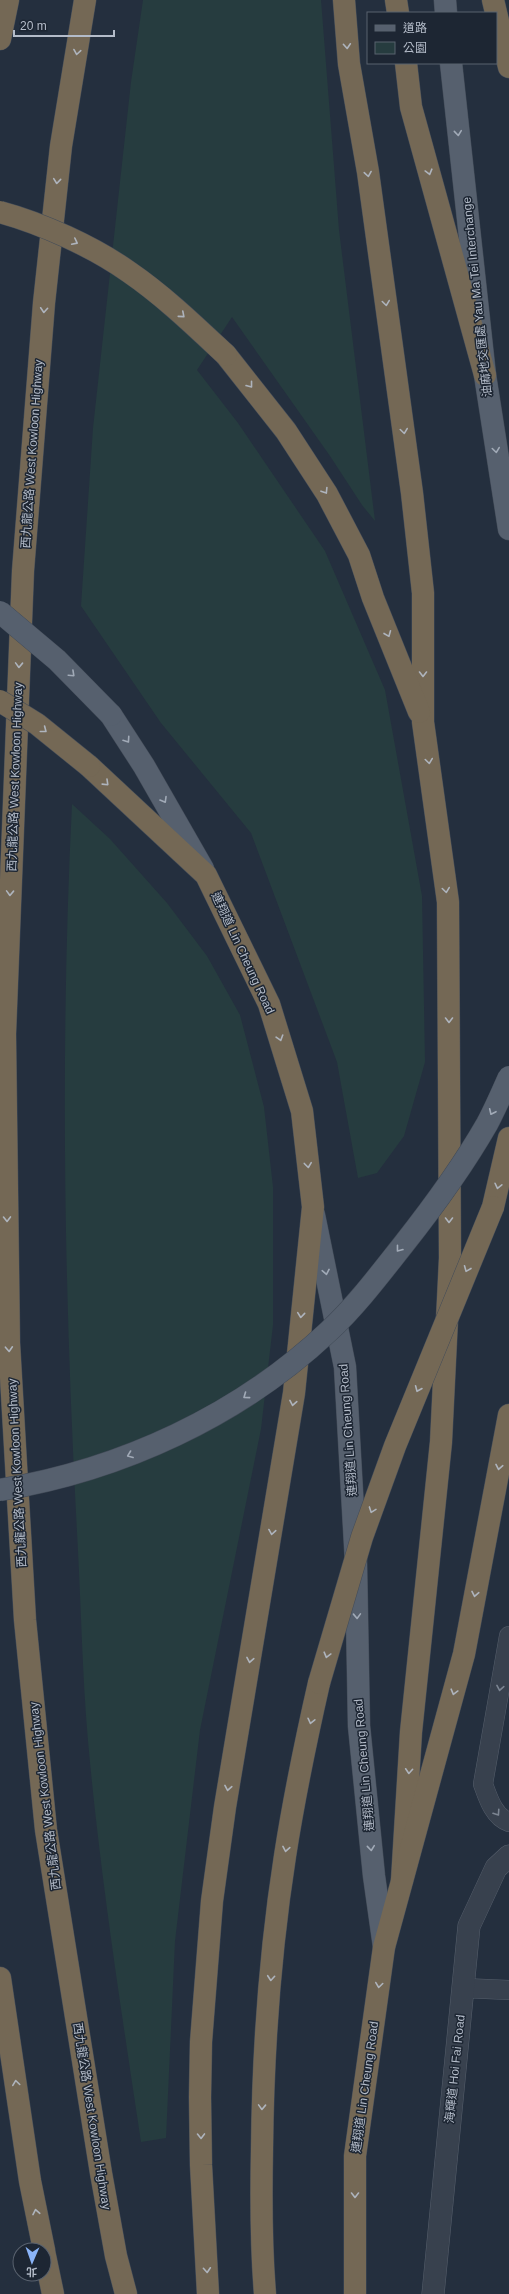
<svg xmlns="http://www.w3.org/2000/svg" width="509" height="2294" font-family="Helvetica,'Noto Sans TC',sans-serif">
<rect width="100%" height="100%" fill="#242f3e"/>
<g fill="#263c3f">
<polygon points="143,0 321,0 339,230 375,521 362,505 330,456 232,317 197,370 238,423 325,551 385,690 422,896 425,1062 404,1136 377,1173 358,1178 337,1062 251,833 161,723 81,606 93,428 131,82"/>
<path d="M72,804L110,839L167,903L207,956L240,1015L264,1107L273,1187V1325L261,1429L200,1730L175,1941L166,2138L141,2142C121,2009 100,1875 88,1741C82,1672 81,1602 77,1532C64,1289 60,1046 72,804Z"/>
</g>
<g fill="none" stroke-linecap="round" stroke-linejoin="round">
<defs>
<g id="lane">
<path d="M509,1636L483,1784C488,1798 494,1817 509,1822"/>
<polyline points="463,1988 509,1990"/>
</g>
<polyline id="street" points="433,2294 469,1926 496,1868 509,1856"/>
<g id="primary">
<polyline points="445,0 446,13"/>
<polyline points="451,63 485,375 509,529"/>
<polyline points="111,715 144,766 203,869"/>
<polyline points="314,1215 345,1367 356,1563 359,1726 374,1876 384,1947"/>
</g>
<g id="highway">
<polyline points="85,0 61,146 44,303 23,571 5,1034 9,1343 25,1620 46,1830 101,2173 116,2256 126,2294"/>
<polyline points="344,0 349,64 368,172 412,493 423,593 423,722 448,902 450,1258 441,1442 411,1732 402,1880"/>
<polyline points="396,0 398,13"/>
<polyline points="493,0 509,67"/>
<polyline points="0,39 8,0"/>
<polyline points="406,63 411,107 485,375"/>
<polyline points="226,355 286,431 327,494 359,555 373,598 419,712"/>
<polyline points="89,766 206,875 269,1004 302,1111 313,1207 294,1393 225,1807 212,1901 201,2042 200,2097 201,2165 208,2294"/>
<polyline points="493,1207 509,1138"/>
<polyline points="0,1978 30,2181 44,2250"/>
<polyline points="44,2251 53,2294"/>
<path d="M265,2294C261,2246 261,2197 262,2149C263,2051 270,1952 285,1856C294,1798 306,1740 319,1683"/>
<polyline points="355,2294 355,2156 384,1947 464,1654 509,1415"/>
</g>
</defs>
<use href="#lane" stroke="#565f6c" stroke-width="20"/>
<use href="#street" stroke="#565f6c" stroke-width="23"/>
<use href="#primary" stroke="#414a57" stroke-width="23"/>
<use href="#highway" stroke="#434c59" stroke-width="23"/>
<use href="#lane" stroke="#38414e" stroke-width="19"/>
<use href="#street" stroke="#38414e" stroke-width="22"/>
<use href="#primary" stroke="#56606e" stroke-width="22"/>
<use href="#highway" stroke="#746855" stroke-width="22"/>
<defs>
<g id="primary-bridge">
<polyline points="0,612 57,660 111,715"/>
<path d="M0,1490C121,1470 239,1416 329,1331C356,1306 380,1274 403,1245C433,1207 463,1166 487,1124C495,1109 502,1093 509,1077"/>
</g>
<g id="highway-bridge">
<path d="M0,212C41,223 94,247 129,272C164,296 195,326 226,355"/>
<polyline points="0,701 37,724 89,766"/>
<polyline points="319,1683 362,1537 395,1446 493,1207"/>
</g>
</defs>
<use href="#primary-bridge" stroke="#414a57" stroke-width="23" stroke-linecap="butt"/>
<use href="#highway-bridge" stroke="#434c59" stroke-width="23" stroke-linecap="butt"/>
<use href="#primary-bridge" stroke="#56606e" stroke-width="22"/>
<use href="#highway-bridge" stroke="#746855" stroke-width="22"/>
</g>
<defs><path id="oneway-chevron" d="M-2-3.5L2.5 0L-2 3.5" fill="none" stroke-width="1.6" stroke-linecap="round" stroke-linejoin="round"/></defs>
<g stroke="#aeb4bd">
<use href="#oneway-chevron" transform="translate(347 46) rotate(86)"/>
<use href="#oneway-chevron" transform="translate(77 52) rotate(99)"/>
<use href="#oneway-chevron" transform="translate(429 172) rotate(75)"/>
<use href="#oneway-chevron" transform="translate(368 174) rotate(81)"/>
<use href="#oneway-chevron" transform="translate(57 181) rotate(96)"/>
<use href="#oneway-chevron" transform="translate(75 242) rotate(27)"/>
<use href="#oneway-chevron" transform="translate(386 303) rotate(82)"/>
<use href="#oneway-chevron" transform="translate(44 310) rotate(94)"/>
<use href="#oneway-chevron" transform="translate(182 315) rotate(41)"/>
<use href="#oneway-chevron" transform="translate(250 385) rotate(52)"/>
<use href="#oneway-chevron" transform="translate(404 431) rotate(82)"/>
<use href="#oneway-chevron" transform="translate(325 491) rotate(58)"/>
<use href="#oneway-chevron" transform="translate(388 634) rotate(68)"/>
<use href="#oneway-chevron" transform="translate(19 665) rotate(92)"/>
<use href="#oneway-chevron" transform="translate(423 674) rotate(90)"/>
<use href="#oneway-chevron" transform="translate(44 730) rotate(38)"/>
<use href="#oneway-chevron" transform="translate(429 761) rotate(82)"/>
<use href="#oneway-chevron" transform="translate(106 783) rotate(44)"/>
<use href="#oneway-chevron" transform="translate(446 890) rotate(82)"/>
<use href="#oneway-chevron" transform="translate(10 893) rotate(92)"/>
<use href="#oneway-chevron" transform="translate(449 1020) rotate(90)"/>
<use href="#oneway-chevron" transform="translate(280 1038) rotate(73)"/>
<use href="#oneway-chevron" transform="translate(308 1165) rotate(83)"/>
<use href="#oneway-chevron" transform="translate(498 1186) rotate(103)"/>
<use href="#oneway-chevron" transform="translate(7 1219) rotate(89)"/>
<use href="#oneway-chevron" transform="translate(449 1220) rotate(90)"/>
<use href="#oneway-chevron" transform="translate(467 1269) rotate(112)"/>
<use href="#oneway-chevron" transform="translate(301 1315) rotate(96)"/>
<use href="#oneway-chevron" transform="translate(9 1349) rotate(87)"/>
<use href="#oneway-chevron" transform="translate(418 1389) rotate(113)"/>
<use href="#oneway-chevron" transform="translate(293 1403) rotate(100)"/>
<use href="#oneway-chevron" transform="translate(499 1467) rotate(101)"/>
<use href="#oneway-chevron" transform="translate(372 1510) rotate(110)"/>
<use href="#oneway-chevron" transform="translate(272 1532) rotate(99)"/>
<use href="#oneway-chevron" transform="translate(475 1594) rotate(101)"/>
<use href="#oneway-chevron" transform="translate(327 1655) rotate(105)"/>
<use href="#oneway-chevron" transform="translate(250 1660) rotate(100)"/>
<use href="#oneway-chevron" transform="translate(454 1692) rotate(105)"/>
<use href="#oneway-chevron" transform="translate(311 1721) rotate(103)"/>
<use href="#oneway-chevron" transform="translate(409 1771) rotate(94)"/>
<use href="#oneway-chevron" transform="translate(228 1788) rotate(100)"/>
<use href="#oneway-chevron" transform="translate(286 1849) rotate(100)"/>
<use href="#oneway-chevron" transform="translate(271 1978) rotate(95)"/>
<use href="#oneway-chevron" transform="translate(379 1985) rotate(98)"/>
<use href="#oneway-chevron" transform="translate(16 2083) rotate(-98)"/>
<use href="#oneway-chevron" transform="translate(262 2107) rotate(92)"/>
<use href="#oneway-chevron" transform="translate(201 2136) rotate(89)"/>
<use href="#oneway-chevron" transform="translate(355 2195) rotate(90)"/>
<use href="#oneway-chevron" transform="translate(36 2212) rotate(-101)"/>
<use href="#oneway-chevron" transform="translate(207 2270) rotate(86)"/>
</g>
<g stroke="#a1aab7">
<use href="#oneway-chevron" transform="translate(458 133) rotate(84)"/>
<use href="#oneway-chevron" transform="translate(496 450) rotate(82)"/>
<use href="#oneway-chevron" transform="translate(72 674) rotate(43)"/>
<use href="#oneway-chevron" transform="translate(127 740) rotate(56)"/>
<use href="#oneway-chevron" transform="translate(164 800) rotate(60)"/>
<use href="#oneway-chevron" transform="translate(492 1112) rotate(115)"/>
<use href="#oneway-chevron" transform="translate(399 1249) rotate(128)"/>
<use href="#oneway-chevron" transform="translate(326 1272) rotate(79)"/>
<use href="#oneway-chevron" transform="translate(246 1396) rotate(144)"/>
<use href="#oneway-chevron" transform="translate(130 1455) rotate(159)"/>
<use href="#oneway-chevron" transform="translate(357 1616) rotate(88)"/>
<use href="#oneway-chevron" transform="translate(371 1848) rotate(84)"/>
</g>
<g stroke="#7c8592">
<use href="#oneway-chevron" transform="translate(500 1688) rotate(100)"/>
<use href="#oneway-chevron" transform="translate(497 1813) rotate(56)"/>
</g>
<g text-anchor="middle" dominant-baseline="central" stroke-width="3" stroke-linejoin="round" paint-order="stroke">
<g font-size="12" fill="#b4bcc9" stroke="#1d2633">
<text transform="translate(477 297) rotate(-96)">油麻地交匯處 Yau Ma Tei Interchange</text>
<text transform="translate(32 454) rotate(-86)">西九龍公路 West Kowloon Highway</text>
<text transform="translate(15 777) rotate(-88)">西九龍公路 West Kowloon Highway</text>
<text transform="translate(243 953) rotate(65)">連翔道 Lin Cheung Road</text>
<text transform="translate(348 1430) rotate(-94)">連翔道 Lin Cheung Road</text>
<text transform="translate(17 1473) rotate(-93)">西九龍公路 West Kowloon Highway</text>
<text transform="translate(364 1765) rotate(-95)">連翔道 Lin Cheung Road</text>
<text transform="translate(45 1796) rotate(-97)">西九龍公路 West Kowloon Highway</text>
<text transform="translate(455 2069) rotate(-84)">海輝道 Hoi Fai Road</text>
<text transform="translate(365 2087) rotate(-82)">連翔道 Lin Cheung Road</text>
<text transform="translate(92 2116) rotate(81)">西九龍公路 West Kowloon Highway</text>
</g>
</g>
<rect x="367" y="12" width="130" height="52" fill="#1d2633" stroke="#59626f"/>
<rect x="375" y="25" width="20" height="6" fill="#56606e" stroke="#59626f"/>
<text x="403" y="32" font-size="12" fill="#b4bcc9">道路</text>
<rect x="375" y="42" width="20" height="12" fill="#263c3f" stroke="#59626f"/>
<text x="403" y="52" font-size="12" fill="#b4bcc9">公園</text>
<g transform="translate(32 2262) rotate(182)"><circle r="19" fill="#1d2633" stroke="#59626f"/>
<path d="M0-3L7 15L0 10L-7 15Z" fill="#8ab4f8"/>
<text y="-6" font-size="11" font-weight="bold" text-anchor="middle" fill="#b4bcc9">北</text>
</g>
<path d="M14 30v6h100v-6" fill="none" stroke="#b4bcc9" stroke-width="2"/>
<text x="20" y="30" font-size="12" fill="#b4bcc9" stroke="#1d2633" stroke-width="3" paint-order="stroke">20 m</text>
</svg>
